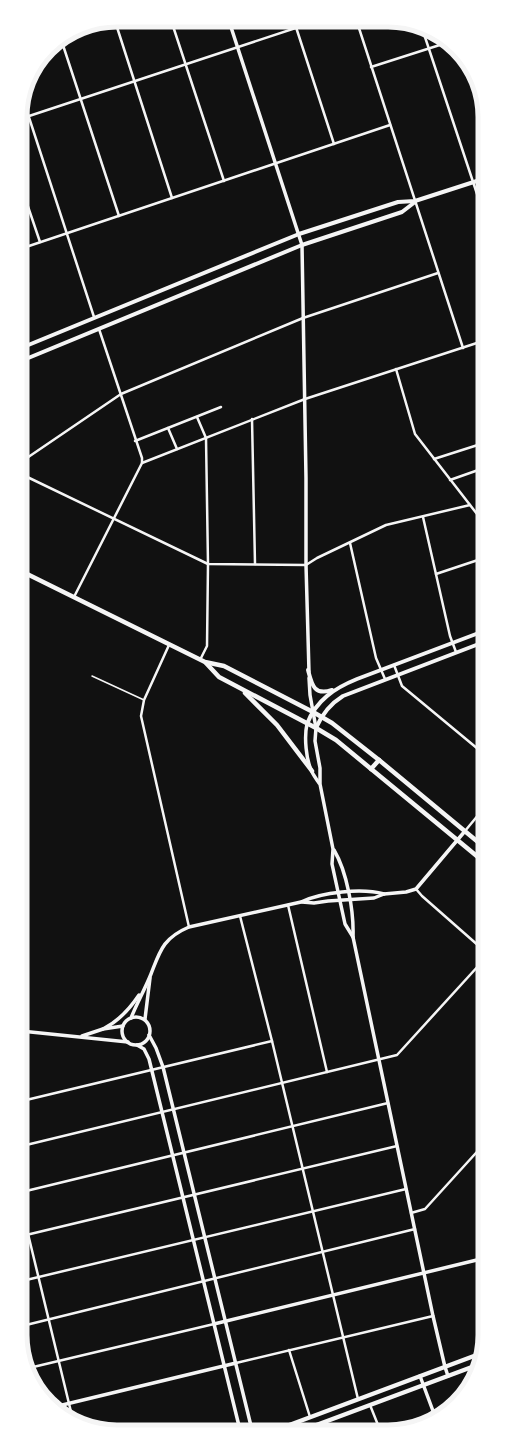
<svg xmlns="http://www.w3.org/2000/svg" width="505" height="1452" font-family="'Noto Serif',serif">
<rect width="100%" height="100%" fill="#111"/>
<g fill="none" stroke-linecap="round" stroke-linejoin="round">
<polyline stroke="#f5f5f5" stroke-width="1.5" points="92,676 144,700"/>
<g stroke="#f5f5f5" stroke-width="2.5">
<polyline points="171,20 224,181"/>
<polyline points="115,21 172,198"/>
<polyline points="294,21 334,144"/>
<polyline points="357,22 463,348"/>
<polyline points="423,31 483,212"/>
<polyline points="61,39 119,216"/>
<polyline points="371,67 446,43"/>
<polyline points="23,99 94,317"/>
<polyline points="20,119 317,21"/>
<polyline points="20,183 40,242"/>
<polyline points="20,249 390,125"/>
<polyline points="99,329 142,458 142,463"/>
<polyline points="396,369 415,434 484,523"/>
<polyline points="197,417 206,438 208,564 207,646 200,660"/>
<polyline points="252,419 255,564"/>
<polyline points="168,428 177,449"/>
<polyline points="135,441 221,407"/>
<polyline points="434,459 484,443"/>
<polyline points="21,462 121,394 303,318 438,273"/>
<polyline points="21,474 208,564 306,565 317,558 386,525 470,505"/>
<polyline points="450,480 484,468"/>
<polyline points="423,517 450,636 456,652"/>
<polyline points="350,543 376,658 385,679"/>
<polyline points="436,574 484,558"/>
<polyline points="74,597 142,463 305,399 483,341"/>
<polyline points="169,645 144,700 141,716 189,927"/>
<polyline points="394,665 402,686 484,754"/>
<polyline points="465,831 484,808"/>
<polyline points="416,889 422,896 480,947 484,958"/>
<polyline points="288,905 327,1072"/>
<polyline points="240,916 272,1041 358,1399"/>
<polyline points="22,1101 272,1041"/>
<polyline points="22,1146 397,1055 480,964 484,962"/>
<polyline points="22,1192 388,1103"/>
<polyline points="22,1209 72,1416"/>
<polyline points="411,1213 425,1209 485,1143"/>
<polyline points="22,1236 397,1146"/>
<polyline points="22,1281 406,1189"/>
<polyline points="22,1326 415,1229"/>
<polyline points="289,1350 310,1417"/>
<polyline points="236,1363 433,1316"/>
<polyline points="29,1368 214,1324"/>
<polyline points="370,1405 380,1430"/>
<polyline points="320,1424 322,1430"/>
</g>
<g stroke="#f5f5f5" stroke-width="3.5">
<polyline points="229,21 302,245 306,478 306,565 309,672"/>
<polyline points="309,678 310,695 316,728 315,741 320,768 320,784 333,849 332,864 345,924 353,937"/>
<path d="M307,724C304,737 306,760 312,772C314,776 317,780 319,783"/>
<path d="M334,850C347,872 354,911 353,937L433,1316L445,1367L448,1376"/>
<polyline points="302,902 314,903 328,901 374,898 384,894 406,892 416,889 465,831"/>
<circle cx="136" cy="1031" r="14"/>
<path d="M131,1018C137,1003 145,989 151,974C160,951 163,938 189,927L301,902C322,892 362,888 384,894"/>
<polyline points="145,1019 150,978"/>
<path d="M103,1029C119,1021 129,1010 139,995"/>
<polyline points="21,1031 128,1042"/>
<polyline points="149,1035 156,1048 163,1067 252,1430"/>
<polyline points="82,1036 103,1029 123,1026"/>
<polyline points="137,1045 144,1049 149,1059 240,1430"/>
<polyline points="214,1324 485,1258"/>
<polyline points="420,1376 436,1419"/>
<polyline points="54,1407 236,1363"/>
</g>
<g stroke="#f5f5f5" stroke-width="4">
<polyline points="21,348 299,234 398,202 415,201 483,179"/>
<polyline points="21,361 302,245 402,212 415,202"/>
<path d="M308,670C312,685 314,696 332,690"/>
<path d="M307,724C316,700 335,688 357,679L484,631"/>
<path d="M316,728C322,714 330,704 343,696L484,642"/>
</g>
<g stroke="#f5f5f5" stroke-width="4.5">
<polyline points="21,571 205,662 224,666 313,712 332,723 379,760 484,847"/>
<polyline points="206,663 219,677 316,728 336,740 484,862"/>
<polyline points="245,693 277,725 312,771"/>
<polyline points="371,769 379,760"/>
</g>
<g stroke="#f5f5f5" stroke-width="4.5">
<polyline points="276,1430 482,1353"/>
<polyline points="303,1430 480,1364"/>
</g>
</g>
<path d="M0 0H505V1452H0ZM117 27H388A90 90 0 0 1 478 117V1335A90 90 0 0 1 388 1425H117A90 90 0 0 1 27 1335V117A90 90 0 0 1 117 27Z" fill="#fff" fill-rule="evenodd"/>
<path fill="none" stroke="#f5f5f5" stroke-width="5" d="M117 27H388A90 90 0 0 1 478 117V1335A90 90 0 0 1 388 1425H117A90 90 0 0 1 27 1335V117A90 90 0 0 1 117 27Z"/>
</svg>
